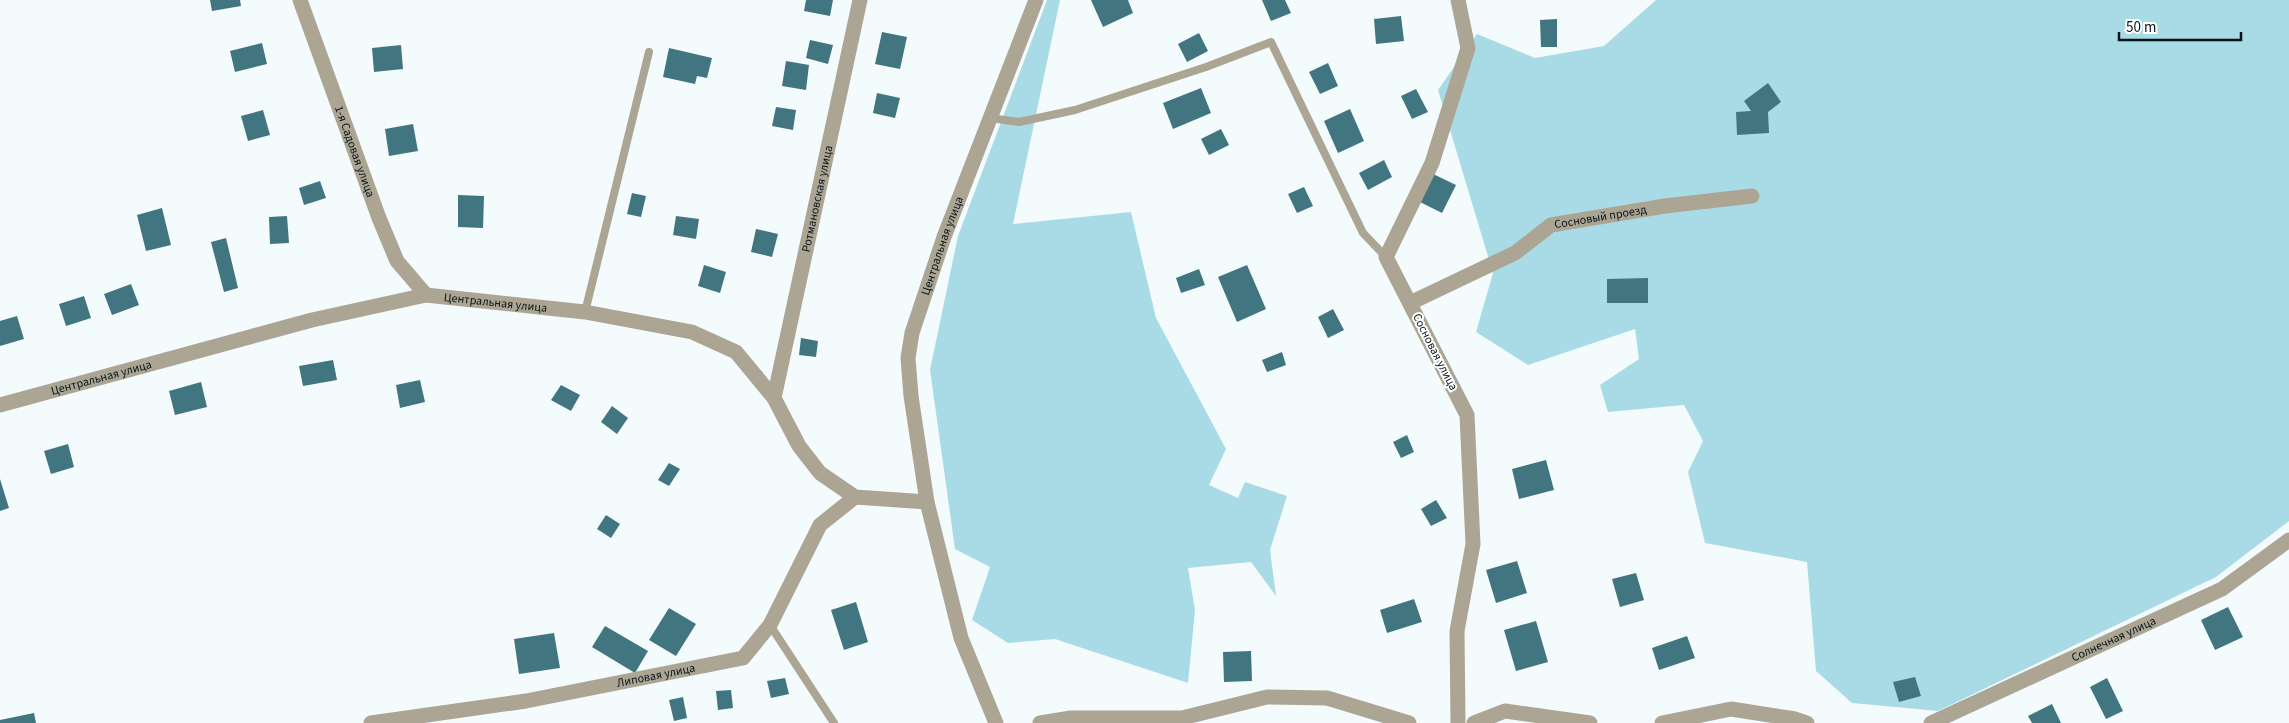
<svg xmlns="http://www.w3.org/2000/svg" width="2289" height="723" font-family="'Source Sans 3',sans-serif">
<rect width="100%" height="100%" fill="#f4fbfd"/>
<g fill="#a9dbe7">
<polygon points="1047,0 1060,0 1013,224 1131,212 1156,318 1226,449 1209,485 1238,498 1245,482 1287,496 1270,550 1276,596 1251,562 1188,568 1195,610 1188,683 1055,639 1008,643 972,620 990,567 955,549 930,370 958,236"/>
<polygon points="1656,0 2289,0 2289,521 2216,577 1938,711 1852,703 1816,671 1807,562 1705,543 1688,472 1703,441 1684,405 1608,412 1600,385 1639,359 1635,329 1528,365 1476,332 1493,273 1438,90 1477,34 1535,58 1604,46"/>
</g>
<g fill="#417580">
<polygon points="210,0 240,0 241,6 212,11"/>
<polygon points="806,0 833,0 830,16 804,11"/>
<polygon points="1091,0 1128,0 1133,13 1103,27"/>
<polygon points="1262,0 1285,0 1291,13 1271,21"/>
<polygon points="1401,16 1404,41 1376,44 1374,19"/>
<polygon points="1557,19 1557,47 1541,47 1540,20"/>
<polygon points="882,32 907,37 900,69 875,64"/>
<polygon points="1199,33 1208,51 1187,62 1178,44"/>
<polygon points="810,40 833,45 828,64 806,58"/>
<polygon points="262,43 267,64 235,72 230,51"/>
<polygon points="401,45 403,69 374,72 372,48"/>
<polygon points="669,48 712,58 707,78 697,76 695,84 663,77"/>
<polygon points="786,61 809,65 806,90 782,86"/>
<polygon points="1328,63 1338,86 1320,94 1309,72"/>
<polygon points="1768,83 1781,102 1768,112 1769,133 1737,135 1736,112 1751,111 1744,101"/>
<polygon points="1201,88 1211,113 1173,129 1163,103"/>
<polygon points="1416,89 1428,112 1412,119 1401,96"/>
<polygon points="877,93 900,98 895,118 873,113"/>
<polygon points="776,107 796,110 793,130 772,126"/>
<polygon points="1350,109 1364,141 1338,153 1324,121"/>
<polygon points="263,110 270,135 248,141 241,116"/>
<polygon points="413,124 418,151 389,156 385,129"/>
<polygon points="1221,129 1229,145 1209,155 1201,139"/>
<polygon points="1384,160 1392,177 1368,190 1359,173"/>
<polygon points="1431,173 1456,185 1442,213 1418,201"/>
<polygon points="320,181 326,198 304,205 299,188"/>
<polygon points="1304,187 1313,206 1297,213 1288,194"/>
<polygon points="632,193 646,196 641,217 627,214"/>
<polygon points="458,195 484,196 483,228 458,227"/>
<polygon points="162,208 171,245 146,251 137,215"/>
<polygon points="287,216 289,243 270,244 269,217"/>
<polygon points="676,216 699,219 696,239 673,235"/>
<polygon points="756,229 778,234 772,257 751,252"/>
<polygon points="226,238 238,288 224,292 211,242"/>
<polygon points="704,265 726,272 720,293 698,286"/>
<polygon points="1247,265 1266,309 1237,322 1218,277"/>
<polygon points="1199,269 1205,285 1181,293 1176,278"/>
<polygon points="1648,278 1648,303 1607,303 1607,279"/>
<polygon points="131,284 139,305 112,315 104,294"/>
<polygon points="84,296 91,318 66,326 59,304"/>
<polygon points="1333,309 1344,330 1328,338 1318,317"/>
<polygon points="17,316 24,339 0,346 0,321"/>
<polygon points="801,338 818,341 816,357 799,355"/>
<polygon points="1282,352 1286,365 1267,372 1262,360"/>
<polygon points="333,360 337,380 303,386 299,366"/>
<polygon points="420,380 425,402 400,408 396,385"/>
<polygon points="201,382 207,407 175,415 169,391"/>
<polygon points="561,385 580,395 571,411 551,400"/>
<polygon points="612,406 628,418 617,434 601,422"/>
<polygon points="1407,435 1414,452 1401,458 1393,442"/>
<polygon points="68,444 74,467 51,474 44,451"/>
<polygon points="1546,460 1554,490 1519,499 1512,469"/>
<polygon points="669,463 680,469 669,486 658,480"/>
<polygon points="0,479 9,508 0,511"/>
<polygon points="1436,500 1447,518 1431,526 1421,509"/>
<polygon points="606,515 620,524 611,538 597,529"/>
<polygon points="1517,561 1527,593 1496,603 1486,570"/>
<polygon points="1636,573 1644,600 1620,607 1612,579"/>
<polygon points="1414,599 1422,622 1387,633 1380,610"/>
<polygon points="856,602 868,642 844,650 831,610"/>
<polygon points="2228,607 2243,637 2215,650 2201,620"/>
<polygon points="669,608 696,624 676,656 649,640"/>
<polygon points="1536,621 1548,662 1516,671 1504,630"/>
<polygon points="605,626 648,651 635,673 592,647"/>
<polygon points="554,633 560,668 519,674 514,639"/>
<polygon points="1687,636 1695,658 1659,670 1652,648"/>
<polygon points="1251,651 1252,681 1224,682 1223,652"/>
<polygon points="1915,677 1921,696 1899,702 1893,682"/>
<polygon points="785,678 789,694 771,698 767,681"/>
<polygon points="2107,678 2123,711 2106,719 2090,687"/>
<polygon points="731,690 733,708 718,710 716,691"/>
<polygon points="683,697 687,718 674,721 669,700"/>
<polygon points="2052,704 2061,723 2032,723 2028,716"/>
<polygon points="34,713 36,723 0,723 0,720"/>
</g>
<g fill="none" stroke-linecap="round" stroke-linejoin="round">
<g stroke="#aca593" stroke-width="8">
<polyline points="990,118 1019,122 1075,110 1206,67 1271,42 1363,233 1386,257"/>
<polyline points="585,312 649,52"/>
<polyline points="770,625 834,723"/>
</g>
<g stroke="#aca593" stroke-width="15">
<path id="s1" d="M300,0L379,218L397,261L426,295"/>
<path id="s2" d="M1410,303L1515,253L1551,225L1665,206L1752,196"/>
<path id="s3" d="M774,398L860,0"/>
<path id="s4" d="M0,405L312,320L426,295L585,312L692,332L736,352L774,398L799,446L820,473L855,497L927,502"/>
<path id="s5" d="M371,723L526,701L743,658L770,625L820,525L855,497"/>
<polyline points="1040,723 1071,718 1182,718 1267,697 1327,698 1409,723"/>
<polyline points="1458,723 1457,631 1473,544 1467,415 1386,257 1432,163 1468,48 1458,0"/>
<polyline points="1474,723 1505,711 1590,723"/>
<polyline points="1662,723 1731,709 1795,719 1807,723"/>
<path id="s6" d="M1931,723L2222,589L2289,540"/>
</g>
<path stroke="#aca593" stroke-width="15" id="s7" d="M996,723L961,638L927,502L911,396L908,358L912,333L944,237L1036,0"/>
</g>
<g text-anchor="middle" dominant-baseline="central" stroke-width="4" stroke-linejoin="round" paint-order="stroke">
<g font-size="12" fill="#061417" stroke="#fff">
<text stroke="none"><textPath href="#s1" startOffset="161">1-я Садовая улица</textPath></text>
<text stroke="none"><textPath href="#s3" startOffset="204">Ротмановская улица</textPath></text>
<text stroke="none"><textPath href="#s2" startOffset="212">Сосновый проезд</textPath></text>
<text stroke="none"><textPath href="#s7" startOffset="495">Центральная улица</textPath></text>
<text stroke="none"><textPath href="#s4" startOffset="510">Центральная улица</textPath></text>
<text transform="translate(1435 352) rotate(63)">Сосновая улица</text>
<text stroke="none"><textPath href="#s4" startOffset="105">Центральная улица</textPath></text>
<text stroke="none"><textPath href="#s6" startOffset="201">Солнечная улица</textPath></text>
<text stroke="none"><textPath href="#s5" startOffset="289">Липовая улица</textPath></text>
</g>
</g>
<path d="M2119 32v8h122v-8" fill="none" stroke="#061417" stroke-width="2.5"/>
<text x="2126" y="32" font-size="15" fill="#061417" stroke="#ffffff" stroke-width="4" paint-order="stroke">50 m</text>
</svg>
